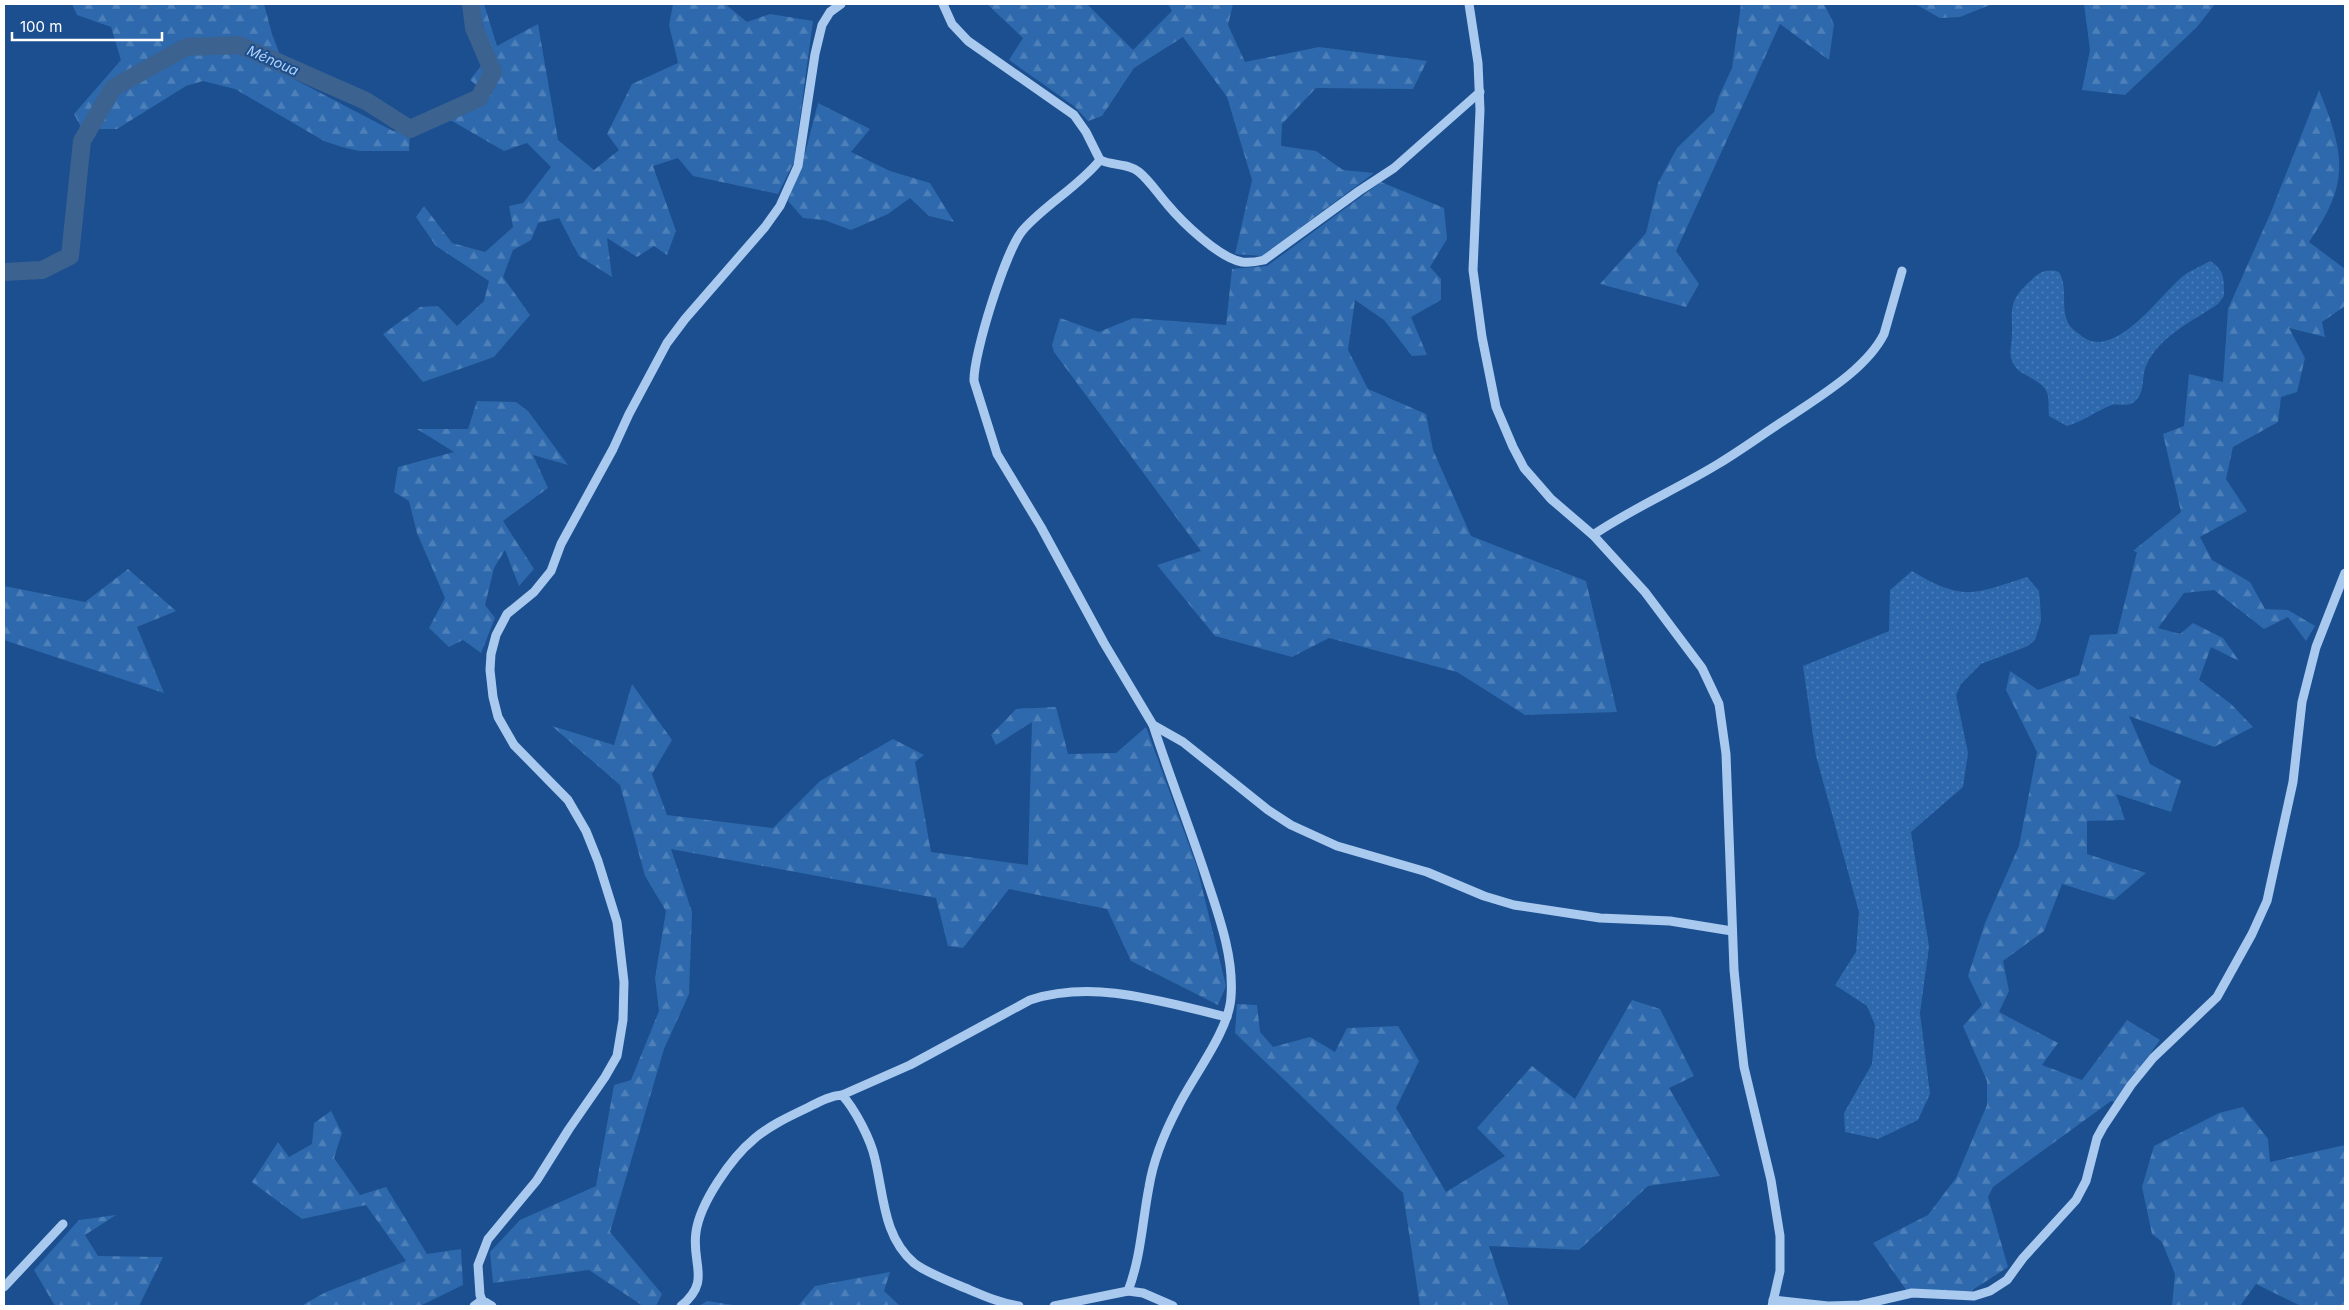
<svg xmlns="http://www.w3.org/2000/svg" width="2349" height="1310" font-family="Inter,sans-serif">
<defs>
<pattern id="grass-dots" width="8" height="8" patternUnits="userSpaceOnUse" patternTransform="scale(1.25)"><rect width="8" height="8" fill="#2e69ad"/><path d="M2 2h.1M6 6h.1" fill="none" stroke="#4d80b9" stroke-width="1.8" stroke-linecap="round"/></pattern>
<pattern id="forest-firs" width="22" height="20" patternUnits="userSpaceOnUse" patternTransform="scale(1.25)"><rect width="22" height="20" fill="#2e69ad"/><path d="M5 1l3.5 6h-7zM16 11l3.5 6h-7z" fill="#4d80b9"/></pattern>
</defs>
<rect width="100%" height="100%" fill="#1b4f8f"/>
<g fill="url(#grass-dots)">
<path d="M2210,261C2225,270 2224,280 2224,296L2218,304C2193,321 2159,336 2146,366C2141,377 2146,393 2134,402C2126,408 2117,402 2109,406C2093,413 2084,421 2067,426L2049,416C2048,393 2051,390 2031,378C2027,375 2021,373 2018,370C2006,356 2012,349 2012,334C2012,308 2009,301 2029,282C2039,273 2045,268 2059,272C2068,287 2061,305 2067,320C2069,328 2077,332 2083,337C2116,360 2161,294 2183,276C2191,270 2202,266 2210,261Z"/>
<path d="M1912,571C1963,602 1974,594 2027,577L2039,591L2040,600L2041,621L2035,640L2028,646L1981,664L1961,684L1956,695L1968,753L1963,787L1911,832L1929,947L1920,1013L1930,1094L1918,1120L1878,1139L1845,1132L1844,1113L1872,1064L1875,1025L1867,1006L1835,985L1856,952L1859,912L1816,756L1803,666L1889,631L1890,590Z"/>
</g>
<g fill="url(#forest-firs)">
<polygon points="72,4 264,4 272,34 288,76 393,131 410,129 409,151 359,151 342,147 324,141 235,89 203,81 186,86 117,129 82,129 74,114 121,60 111,27 77,15"/>
<polygon points="477,4 484,4 497,46 538,24 558,140 594,170 619,150 607,134 632,84 678,63 669,25 673,4 725,4 747,22 770,14 813,21 794,162 778,194 693,176 678,158 653,166 676,231 667,255 654,246 637,257 607,238 612,277 579,256 559,218 538,223 531,240 513,250 503,277 530,315 494,357 423,382 383,334 420,307 438,306 457,326 484,301 489,281 436,246 416,217 424,206 452,243 485,252 513,227 509,206 523,203 551,167 527,143 504,151 452,121 443,119 490,96 470,80 491,53"/>
<polygon points="987,4 1087,4 1133,50 1172,11 1168,4 1233,4 1228,25 1245,62 1319,47 1427,61 1413,89 1316,88 1282,124 1281,146 1316,151 1343,170 1374,173 1262,256 1235,254 1252,180 1227,97 1183,37 1134,68 1102,116 1088,121 1074,106 1009,60 1023,38"/>
<polygon points="1741,4 1824,4 1834,24 1829,60 1780,24 1676,251 1699,284 1686,307 1600,284 1646,233 1658,183 1677,148 1714,112 1719,96 1732,68"/>
<polygon points="1915,4 1992,4 1960,17 1940,18"/>
<polygon points="2084,4 2215,4 2197,27 2125,95 2082,90 2090,50"/>
<path d="M2319,90C2346,157 2349,184 2309,242L2345,269V306L2322,322L2325,337L2289,328L2305,358L2297,392L2281,397L2278,422L2233,447L2226,479L2247,511L2200,537L2212,560L2250,582L2265,609L2288,610L2315,626L2306,641L2288,617L2264,629L2214,590L2184,593L2158,628L2180,634L2193,623L2223,638L2239,661L2211,647L2199,680L2231,704L2253,727L2214,747L2129,716L2150,764L2181,781L2171,812L2116,794L2125,820L2087,821V854L2146,873L2114,900L2062,884L2044,931L2003,961L2009,991L1999,1012L2058,1043L2042,1065L2082,1080L2127,1020L2160,1040L2115,1102L2111,1101L1993,1187L1988,1197L2008,1267L1971,1291H1907L1873,1243L1928,1215L1956,1178L1987,1105V1081L1963,1026L1982,1005L1968,976L1985,923L2019,846L2037,752L2006,690L2010,671L2038,690L2079,675L2090,635L2117,634L2137,552L2133,551L2181,512L2163,434L2184,426L2189,374L2223,382L2228,309L2271,212Z"/>
<polygon points="818,103 870,129 851,152 890,171 930,183 954,222 929,216 910,198 888,214 851,230 824,220 803,218 788,201 802,165"/>
<polygon points="1381,182 1444,208 1447,239 1430,267 1441,279 1441,300 1411,317 1427,355 1412,356 1384,320 1355,300 1348,350 1368,389 1426,414 1433,450 1471,536 1586,581 1617,712 1525,715 1457,672 1329,638 1292,657 1215,636 1157,565 1201,551 1054,352 1052,345 1060,318 1099,332 1133,318 1226,325 1232,269 1267,266"/>
<polygon points="477,401 516,402 528,411 568,465 533,455 548,488 503,521 534,569 519,586 505,550 494,568 485,605 495,618 481,653 463,640 449,647 429,628 445,598 417,533 409,501 394,492 398,467 454,452 417,429 468,429"/>
<polygon points="128,569 176,611 137,627 164,693 4,640 4,586 85,602"/>
<polygon points="632,684 672,740 652,774 667,815 773,828 820,781 893,739 924,755 915,762 931,852 1028,865 1032,722 996,745 991,735 1016,709 1056,707 1068,754 1116,753 1146,727 1197,867 1226,986 1218,1005 1131,961 1107,909 1009,889 963,948 948,946 936,898 671,849 692,912 689,994 664,1049 610,1232 662,1294 656,1306 643,1306 589,1270 493,1283 490,1252 520,1220 596,1186 614,1085 631,1080 659,1011 655,978 666,911 645,876 620,785 552,726 614,745"/>
<polygon points="1632,1000 1660,1009 1694,1076 1669,1088 1720,1176 1648,1186 1579,1250 1489,1246 1509,1306 1420,1306 1403,1193 1235,1033 1237,1004 1257,1005 1260,1032 1273,1047 1310,1037 1335,1052 1347,1028 1398,1026 1419,1061 1396,1108 1446,1192 1505,1156 1477,1128 1532,1066 1575,1099"/>
<polygon points="2243,1107 2268,1139 2270,1162 2345,1145 2345,1306 2301,1306 2256,1284 2240,1306 2172,1306 2175,1274 2162,1242 2152,1234 2142,1187 2154,1146 2219,1113"/>
<polygon points="331,1111 342,1133 334,1158 360,1195 386,1187 427,1254 461,1249 463,1285 420,1306 301,1306 326,1292 406,1261 366,1205 302,1219 252,1182 278,1142 289,1157 312,1144 314,1123"/>
<polygon points="116,1215 85,1235 98,1256 163,1257 139,1306 55,1306 34,1270 79,1220"/>
<polygon points="890,1272 884,1291 900,1306 798,1306 815,1286"/>
<polygon points="707,1301 733,1305 734,1306 699,1306"/>
</g>
<g fill="none" stroke-linecap="round" stroke-linejoin="round">
<polyline stroke="#3c6290" stroke-width="18" points="4,272 42,270 70,256 82,141 113,88 186,47 239,45 366,101 410,129 479,98 493,72 474,28 471,4"/>
<g stroke="#a9c9ee" stroke-width="9">
<path d="M943,4L952,24L968,41L1074,115L1086,132L1100,160C1078,187 1046,204 1023,230C1006,249 973,355 974,381L997,454L1041,527L1104,643L1153,725L1183,742L1268,810L1291,825L1337,846L1427,872L1484,896L1514,905L1600,918L1670,921L1732,931"/>
<polyline points="1469,4 1478,63 1480,110 1473,270 1482,337 1496,407 1513,447 1524,468 1551,499 1593,535 1645,592 1702,668 1719,704 1726,754 1734,970 1741,1041 1744,1067 1771,1180 1780,1236 1780,1271 1772,1306"/>
<path d="M1100,160C1113,166 1128,163 1139,172C1150,181 1158,194 1167,204C1182,222 1219,258 1242,262C1250,263 1256,262 1264,260L1359,191L1394,168L1480,92"/>
<path d="M1593,535C1633,508 1677,489 1718,464C1743,449 1767,431 1791,416C1822,395 1867,368 1884,334L1902,271"/>
<path d="M842,1095L910,1065L1030,1000C1095,979 1163,1002 1227,1017"/>
<polyline points="4,1287 63,1224"/>
<path d="M1128,1291C1141,1257 1142,1223 1149,1187C1153,1162 1165,1132 1177,1109C1192,1077 1229,1032 1231,997C1234,959 1220,919 1208,883C1191,830 1170,778 1153,725"/>
<polyline points="1773,1300 1828,1306 1860,1305 1912,1293 1974,1296 1990,1291 2007,1280 2023,1258 2076,1200 2086,1181 2097,1138 2103,1127 2131,1085 2153,1058 2217,997 2252,934 2267,901 2293,782 2302,702 2316,647 2345,573"/>
<polyline points="474,1306 482,1300"/>
<polyline points="492,1306 482,1300 480,1295 478,1265 488,1239 537,1180 569,1129 605,1077 617,1056 623,1020 624,982 617,922 598,861 586,831 568,800 514,745 498,717 493,697 490,670 491,654 496,635 507,614 534,592 551,571 561,544 613,449 629,414 667,343 685,319 765,227 780,206 798,166 815,54 822,25 830,12 841,4"/>
<path d="M681,1306C712,1281 691,1264 696,1232C700,1203 731,1158 754,1139C769,1126 788,1117 807,1108C819,1102 829,1096 842,1095C855,1109 871,1140 875,1159C884,1196 883,1236 914,1263C924,1271 946,1280 958,1285C978,1293 998,1303 1019,1306"/>
<polyline points="1054,1306 1128,1291 1143,1293 1173,1306"/>
</g>
</g>
<g text-anchor="middle" dominant-baseline="central" stroke-width="4" stroke-linejoin="round" paint-order="stroke">
<g font-size="14" font-style="italic" fill="#b5d3f5" stroke="#1b4f8f">
<text transform="translate(273 60) rotate(24)">Ménoua</text>
</g>
</g>
<rect width="2349" height="1310" fill="none" stroke="#ffffff" stroke-width="10"/>
<path d="M12 32v8h150v-8" fill="none" stroke="#ffffff" stroke-width="2.5"/>
<text x="20" y="32" font-size="15" fill="#ffffff" stroke="#1b4f8f" stroke-width="4" paint-order="stroke">100 m</text>
</svg>
